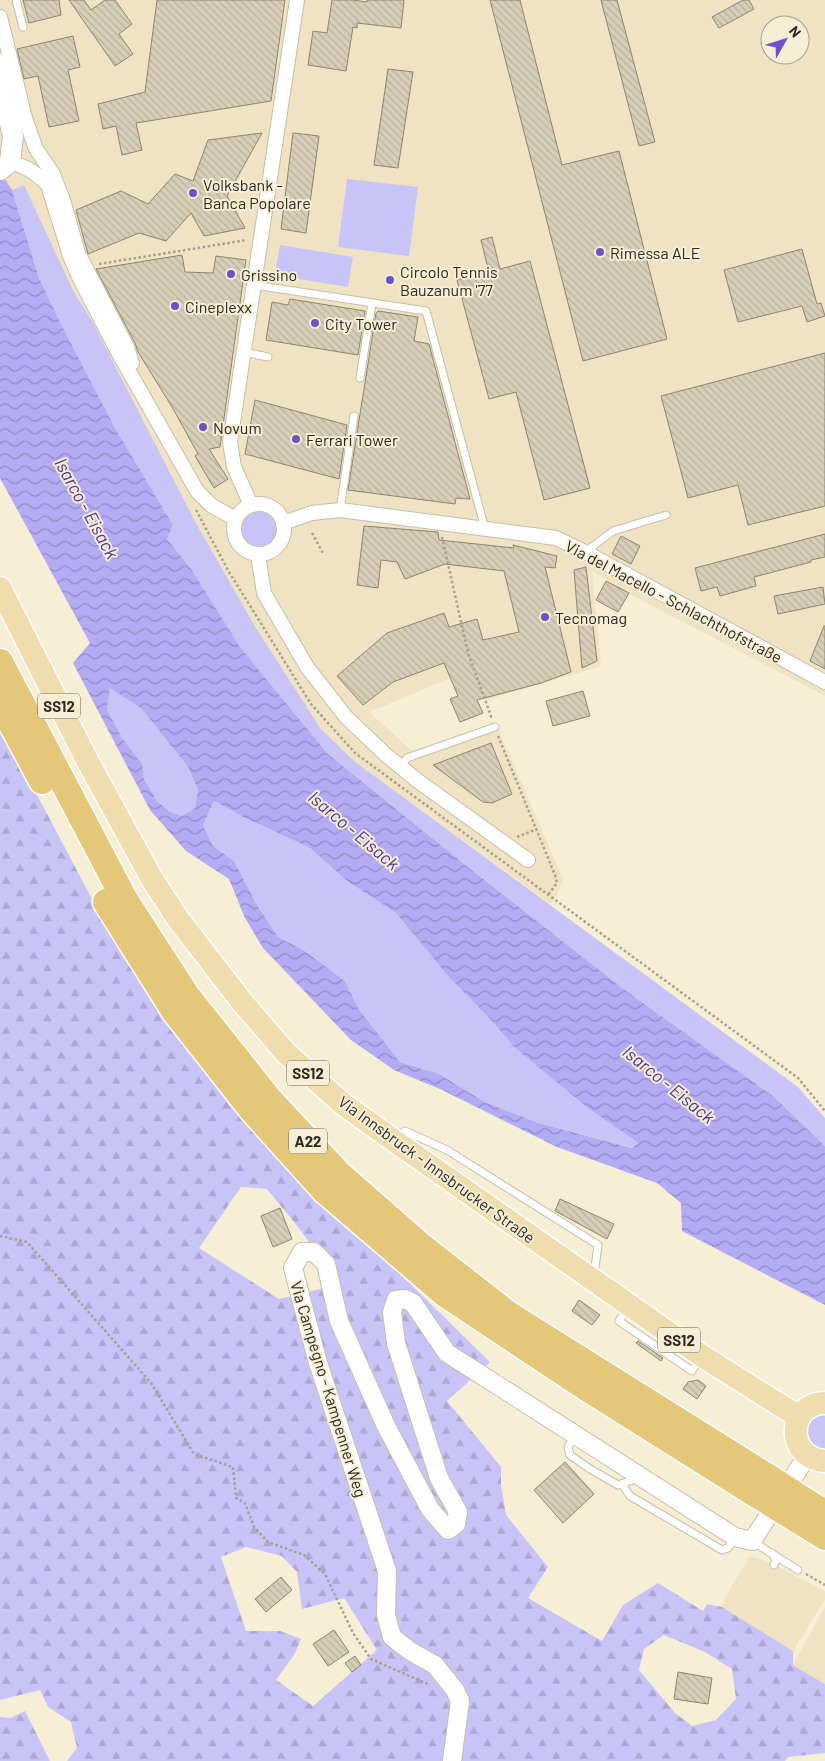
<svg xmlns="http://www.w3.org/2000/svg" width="825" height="1761" font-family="Barlow,sans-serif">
<defs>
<pattern id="forest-firs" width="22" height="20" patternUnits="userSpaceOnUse" patternTransform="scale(1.25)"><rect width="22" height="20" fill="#c9c4f7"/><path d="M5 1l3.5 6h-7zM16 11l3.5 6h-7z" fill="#ada8d3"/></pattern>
<pattern id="water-waves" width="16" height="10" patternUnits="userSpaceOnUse" patternTransform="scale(1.25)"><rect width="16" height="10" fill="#b3abf4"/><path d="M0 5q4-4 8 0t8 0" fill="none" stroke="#928bc5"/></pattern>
<pattern id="building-back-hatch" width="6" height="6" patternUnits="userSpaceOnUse" patternTransform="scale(1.25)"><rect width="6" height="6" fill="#d7ceb8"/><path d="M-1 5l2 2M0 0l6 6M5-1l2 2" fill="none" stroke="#b9b19e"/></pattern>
</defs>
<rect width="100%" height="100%" fill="#f7eed6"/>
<g fill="#efe3c4" fill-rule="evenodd">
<path d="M0,0H825V696L635,597L592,571L601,666L487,700L475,668L369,712L412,751L496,723L563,879L557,895L551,904L354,761L321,729L256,628L196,523L92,321L74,292L24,185L12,190L0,172ZM770,25H800V55H770Z"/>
<polygon points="750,1556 769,1562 825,1591 825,1599 793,1651 722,1607 728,1592"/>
<polygon points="825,1607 825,1684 793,1665"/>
</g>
<g fill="#c9c4f7">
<polygon points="347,179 418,187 409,256 338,247"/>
<polygon points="24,185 74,292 92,321 196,523 256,628 321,729 354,761 798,1087 825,1118 825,1146 773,1096 625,990 468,867 328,754 240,647 192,570 167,539 173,525 115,428 62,326 39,278 12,190"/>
<polygon points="280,245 353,257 348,287 275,275"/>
<circle cx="259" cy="529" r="21"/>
<polygon points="110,687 142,709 188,767 198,790 195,808 182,816 170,812 157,801 144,779 142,764 123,739 107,710"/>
<polygon points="214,801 243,817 310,848 347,881 396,913 447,975 490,1019 514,1047 625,1133 640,1143 633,1148 535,1122 483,1101 439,1074 400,1062 358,1008 345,981 305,951 278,937 257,905 234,861 213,846 203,825"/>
<polygon points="825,1411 825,1452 813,1450 803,1426 806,1420"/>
</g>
<g fill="url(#forest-firs)" fill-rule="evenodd">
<path d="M0,725L100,914L161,1017L242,1117L314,1200L401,1275L490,1362L447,1401L501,1467V1485L506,1515L548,1567L528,1598L602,1641L623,1605L658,1583L703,1611L707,1604L722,1607L793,1651V1665L825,1684V1753L788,1757L785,1761H67L77,1748L71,1722L48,1707L40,1690L0,1700ZM241,1187L267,1189L294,1222L341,1284L279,1299L199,1248ZM246,1547L282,1556L297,1572L302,1609L344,1598L377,1650L313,1706L276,1680L294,1655L301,1639L280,1631H246L221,1557ZM664,1635L705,1652L732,1669L736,1699L716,1720L692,1726L675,1713L639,1670L644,1649Z"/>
<polygon points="25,1711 50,1761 0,1761 0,1717 10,1718"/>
</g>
<path fill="url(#water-waves)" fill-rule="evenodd" d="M0,172L12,190L39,278L62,326L115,428L173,525L167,539L192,570L240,647L328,754L468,867L625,990L773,1096L825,1146V1305L682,1231L681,1203L657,1183L557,1147L440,1089L394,1070L351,1040L263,948L245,918L229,879L186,851L150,810L73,663L90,643L0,478ZM110,688L142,709L188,767L198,790L195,808L182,816L170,812L157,801L144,779L142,764L123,739L107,710ZM214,801L243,817L310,848L347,881L396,913L447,975L490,1019L514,1047L588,1108L639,1143L632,1148L535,1122L483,1101L439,1074L400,1062L358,1008L345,981L305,951L278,937L257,905L234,861L213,846L203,825Z"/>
<g fill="url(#building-back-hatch)" stroke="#8e8570">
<polygon points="23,0 59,0 61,15 29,23"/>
<polygon points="69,0 84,0 91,10 105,0 115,0 132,24 119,34 133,54 115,66"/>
<polygon points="157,0 285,0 271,101 136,123 142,150 122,155 116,126 103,129 98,104 145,92"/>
<polygon points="332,0 353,0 367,2 367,0 404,0 401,28 357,23 357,28 353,27 346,71 308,65 313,31 327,33"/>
<polygon points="490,0 520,0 562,165 619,151 667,339 583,361"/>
<polygon points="601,0 617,0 655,142 639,146"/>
<polygon points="743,0 749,0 754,9 719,28 712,17"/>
<polygon points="73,36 80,67 68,70 79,121 49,127 38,76 24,79 17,49"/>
<polygon points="388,69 413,72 398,168 374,165"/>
<polygon points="262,133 227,196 245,228 204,236 191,213 166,241 139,233 88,254 76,210 121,191 148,204 175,174 193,181 208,140"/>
<polygon points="293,133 319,136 306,233 281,229"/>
<polygon points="492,237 500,269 530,261 590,488 544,500 516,392 489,399 457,280 489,272 481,240"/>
<polygon points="802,249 817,304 821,303 825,316 807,322 802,306 738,322 724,270"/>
<polygon points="182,255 185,272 213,273 216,256 246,260 220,447 209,449 228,479 214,488 195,456 198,454 172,407 138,352 135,343 96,269"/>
<polygon points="290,299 365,311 358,355 266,340 272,302 288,305"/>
<polygon points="378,311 418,317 414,341 429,344 470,499 456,498 455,504 348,490 376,313"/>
<polygon points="825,353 825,506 748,525 738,485 688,498 661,396"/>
<polygon points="255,400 347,425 339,479 245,454"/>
<polygon points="364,526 438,532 439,540 514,548 513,545 557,556 555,568 545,567 571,672 541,683 477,700 483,713 460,722 450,699 458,696 444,663 393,682 363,705 337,676 387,633 444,613 449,627 477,619 483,640 519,632 504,571 445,564 405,579 397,562 381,560 378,588 357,585"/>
<polygon points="825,534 825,557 811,560 811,562 754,577 756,586 720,596 717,587 701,591 695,568"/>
<polygon points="621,536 640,546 631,564 612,554"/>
<polygon points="586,567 597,661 582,668 574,570"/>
<polygon points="606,581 629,593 618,612 596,600"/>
<polygon points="823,587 825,604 778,614 774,596"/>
<polygon points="824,626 825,626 825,669 810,661"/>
<polygon points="583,691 590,716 553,726 546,701"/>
<polygon points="491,743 512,794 492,803 483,802 433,765"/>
<polygon points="560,1199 614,1224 607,1239 555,1211"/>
<polygon points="280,1208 292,1239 273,1247 261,1216"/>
<polygon points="579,1300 600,1315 592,1325 572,1311"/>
<polygon points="638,1341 663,1358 661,1361 636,1343"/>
<polygon points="698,1380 706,1386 697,1399 683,1389 688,1382"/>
<polygon points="565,1462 594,1494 563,1523 534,1490"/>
<polygon points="281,1577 292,1590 266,1612 255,1599"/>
<polygon points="334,1630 349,1652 328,1666 313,1644"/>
<polygon points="355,1656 361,1665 352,1672 345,1663"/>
<polygon points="678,1672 712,1678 708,1704 674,1699"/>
</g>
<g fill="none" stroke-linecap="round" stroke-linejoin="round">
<defs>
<g id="service">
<polyline points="16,0 23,27"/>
<polyline points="254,285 426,311 485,529"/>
<polyline points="244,352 268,357"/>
<polyline points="360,378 372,303"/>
<polyline points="340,510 354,416"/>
<polyline points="585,552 613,531 666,515"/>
<polyline points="400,767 407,758 495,727"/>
<polyline points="398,1140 405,1131 447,1150 598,1245 594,1275"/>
<polyline points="628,1308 619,1321 692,1371 700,1358"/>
<polyline points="577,1440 572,1441 568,1447 570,1455 590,1469 618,1485 638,1478"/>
<polyline points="622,1484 630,1496 722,1550 728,1548 735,1538"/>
<polyline points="752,1541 798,1570"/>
<polyline points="772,1553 776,1560 774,1565"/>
</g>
<g id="minor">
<polyline points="0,17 25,118 36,149 53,174 63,200 78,253 127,347 132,363"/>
<path d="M10,162C27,167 35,172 48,185L70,256L80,279L118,352L197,491L212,506L236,519"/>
<circle cx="259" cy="529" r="25"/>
<polyline points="251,505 234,467 230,442 297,0"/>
<polyline points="283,523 312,513 340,510 556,538 585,552 825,682"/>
<polyline points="258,555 264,593 307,667 346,717 386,755 418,781 528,860"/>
</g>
<polyline id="tertiary" points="452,1761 460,1701 455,1690 435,1665 410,1651 392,1637 386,1615 387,1571 318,1363 293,1268 302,1252 314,1252 326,1264 339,1321 386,1426 430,1509 448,1530 456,1524 458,1512 439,1478 396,1343 392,1312 396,1300 405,1299 413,1303 447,1353 735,1537 752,1541 807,1456"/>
<polyline id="secondary" points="0,64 5,102 13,136 10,162 0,170"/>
<g id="primary">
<polyline points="0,588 88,762 152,879 178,919 242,1002 286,1053 343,1104 396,1142 702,1356 799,1417"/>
<path d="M825,1403C787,1403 785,1458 825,1461"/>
</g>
<g id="motorway">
<polyline points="0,662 125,900 187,996 269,1099 339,1174 421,1246 508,1314 768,1477"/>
<polyline points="0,702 42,781"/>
<polyline points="106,902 175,1012 252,1110 325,1191 445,1294 585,1387 757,1495"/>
<polyline points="802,1499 825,1513"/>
<polyline points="791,1516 825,1537"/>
</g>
</defs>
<use href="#service" stroke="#c7bea8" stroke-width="9"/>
<use href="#minor" stroke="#c7bea8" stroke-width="16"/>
<use href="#tertiary" stroke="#c7bea8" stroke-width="20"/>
<use href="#secondary" stroke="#c7bea8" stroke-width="22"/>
<use href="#primary" stroke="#fff" stroke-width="25"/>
<use href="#motorway" stroke="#fff" stroke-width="29"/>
<g stroke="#a7a08f" stroke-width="2.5" stroke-dasharray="2.5 2.5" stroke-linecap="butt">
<polyline points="99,264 247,240"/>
<polyline points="196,510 229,572 311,704 355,753 798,1078 825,1111"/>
<polyline points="312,533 323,553"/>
<polyline points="442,537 468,653 492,719"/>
<polyline points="498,736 555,875 557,883 548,895"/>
<polyline points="517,837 537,829"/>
<polyline points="0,1236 27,1242 151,1383 194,1454 233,1467 236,1498 245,1503 254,1527 268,1542 304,1555 325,1574 353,1633 371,1659 430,1685"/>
<polyline points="806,1574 825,1585"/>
</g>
<use href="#service" stroke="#fff" stroke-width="7"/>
<use href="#minor" stroke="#fff" stroke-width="14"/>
<use href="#tertiary" stroke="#fff" stroke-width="18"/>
<use href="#secondary" stroke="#fff" stroke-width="20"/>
<use href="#primary" stroke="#efddae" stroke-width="22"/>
<use href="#motorway" stroke="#e4c778" stroke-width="26"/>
<defs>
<g id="motorway-bridge">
<polyline points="768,1477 802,1499"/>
<polyline points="757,1495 791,1516"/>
</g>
</defs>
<use href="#motorway-bridge" stroke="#fff" stroke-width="29" stroke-linecap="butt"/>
<use href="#motorway-bridge" stroke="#e4c778" stroke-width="26"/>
</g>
<g fill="#6c51cb" stroke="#f7eed6" stroke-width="2">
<circle cx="193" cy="193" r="5"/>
<circle cx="600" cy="252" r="5"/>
<circle cx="231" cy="274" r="5"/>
<circle cx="390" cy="280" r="5"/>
<circle cx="175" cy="306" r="5"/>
<circle cx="315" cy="323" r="5"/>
<circle cx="203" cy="427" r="5"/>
<circle cx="296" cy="439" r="5"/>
<circle cx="545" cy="617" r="5"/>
</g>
<g text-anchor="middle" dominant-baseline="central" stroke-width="4" stroke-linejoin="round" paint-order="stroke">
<g fill="#f7eed6" stroke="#696357" stroke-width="1">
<rect x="38" y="693.5" width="42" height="25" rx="4"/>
<rect x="287" y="1060.5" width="42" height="25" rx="4"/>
<rect x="289" y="1128.5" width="38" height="25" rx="4"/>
<rect x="658" y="1327.5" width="42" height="25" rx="4"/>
</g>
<g font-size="15" font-weight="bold" fill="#2c2820">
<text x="59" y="706">SS12</text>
<text x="308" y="1073">SS12</text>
<text x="308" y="1141">A22</text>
<text x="679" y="1340">SS12</text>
</g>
<g font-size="16" fill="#2c2820" stroke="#f7eed6" text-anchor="start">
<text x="203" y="184">Volksbank -<tspan x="203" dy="18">Banca Popolare</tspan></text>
<text x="610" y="252">Rimessa ALE</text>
<text x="400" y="271">Circolo Tennis<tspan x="400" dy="18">Bauzanum '77</tspan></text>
<text x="241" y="274">Grissino</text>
<text x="185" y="306">Cineplexx</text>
<text x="325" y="323">City Tower</text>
<text x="213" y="427">Novum</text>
<text x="306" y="439">Ferrari Tower</text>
<text x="555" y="617">Tecnomag</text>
</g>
<g font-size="16" fill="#2c2820" stroke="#f7eed6">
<text transform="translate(674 601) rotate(28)">Via del Macello - Schlachthofstraße</text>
<text transform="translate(437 1169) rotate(36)">Via Innsbruck - Innsbrucker Straße</text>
<text transform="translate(329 1389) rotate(73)">Via Campegno - Kampenner Weg</text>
</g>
<g font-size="18" font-style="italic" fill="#4a2f96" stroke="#f7eed6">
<text transform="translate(87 508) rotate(61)">Isarco - Eisack</text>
<text transform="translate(354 830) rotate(40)">Isarco - Eisack</text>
<text transform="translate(669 1084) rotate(39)">Isarco - Eisack</text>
</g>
</g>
<g transform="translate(785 40) rotate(51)"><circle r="24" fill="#f7eed6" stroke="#a69f8d"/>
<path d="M0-4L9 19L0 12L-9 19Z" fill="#6c51cb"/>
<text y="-8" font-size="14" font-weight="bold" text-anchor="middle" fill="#2c2820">N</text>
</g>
</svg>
